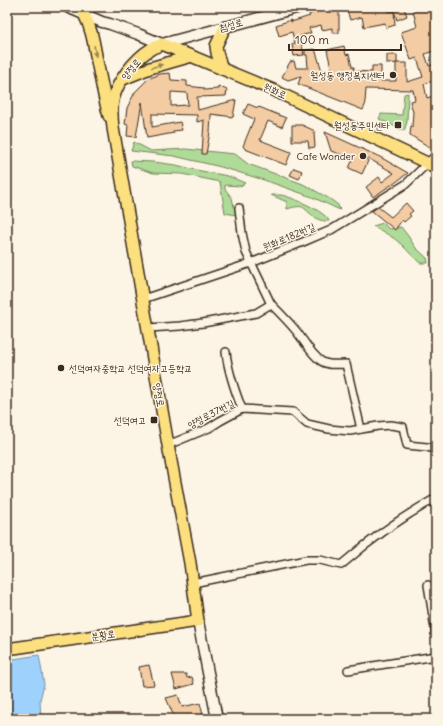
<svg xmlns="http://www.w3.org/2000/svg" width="443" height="726" font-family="Delius,'Poor Story',sans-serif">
<rect width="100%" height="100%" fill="#fcf5e5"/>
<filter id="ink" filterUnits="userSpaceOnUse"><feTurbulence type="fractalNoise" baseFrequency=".025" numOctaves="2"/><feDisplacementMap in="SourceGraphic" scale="8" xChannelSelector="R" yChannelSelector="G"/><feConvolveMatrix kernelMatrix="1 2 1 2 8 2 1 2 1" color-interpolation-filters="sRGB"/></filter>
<g filter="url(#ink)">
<g fill="#afdb99" stroke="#75825c">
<polygon points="408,93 407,122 404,131 379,119 381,114 402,115 404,94"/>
<polygon points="134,142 151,151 185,149 235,154 248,164 303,184 330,199 338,205 340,210 312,197 264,180 221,167 174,156 131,151"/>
<polygon points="131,161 153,162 176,165 196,170 228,176 245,183 241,186 225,185 225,189 232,198 236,215 225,213 220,182 182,174 153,173 132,166"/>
<path d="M271,195C274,195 277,195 281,195C292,197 325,211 329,221C325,221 320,221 316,218C302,209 307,203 287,209V202Z"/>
<path d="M383,223L389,229L401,227L408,236L415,247L427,258L428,263H420C414,258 408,251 402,245C394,237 383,232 373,226Z"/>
</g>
<polygon fill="#9ed2fc" stroke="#768fa3" points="39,655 44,684 40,700 41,719 13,719 7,696 7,660"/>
<g fill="#f4cca4" stroke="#3b2a1e" fill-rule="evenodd">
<polygon points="334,7 339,7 339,33 332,33 332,28 322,30 321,25 309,28 311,33 300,36 304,55 294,56 292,44 295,44 292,32 279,36 276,25 291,20 291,22 310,16 309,14"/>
<polygon points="346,7 388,7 389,12 394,11 395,25 386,28 385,23 364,27 362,17 350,20"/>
<polygon points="422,7 436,7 436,50 425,54 429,66 436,63 436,80 424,84 427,98 436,95 436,144 433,145 431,148 410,135 411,126 412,127 413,112 410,101 415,100 413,90 366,89 365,102 366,103 363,110 298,84 301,76 288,80 282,77 290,62 294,61 296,68 308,68 307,55 305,55 305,50 315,49 323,74 332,72 327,50 344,46 346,55 349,54 352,67 354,67 354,71 372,72 372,66 381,66 381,81 396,81 396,63 407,63 407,82 423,77 417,58 411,60 401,32 417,27 413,11"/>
<polygon points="404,8 407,16 397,20 394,11"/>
<polygon points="387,55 397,55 397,63 387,64"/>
<path d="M170,73L171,80L187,81V86L204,88V90L218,89V86L227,90L226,96L197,97L198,110L236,100L233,117L211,114V117L210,132L206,154H202L204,120L197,122V115L152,114V127L180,122L182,130L173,131L174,133L147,138L142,102L136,137L127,136L128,125L125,124L127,108L135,92L148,79L160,74ZM171,92L187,93L188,105L171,106Z"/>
<polygon points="248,104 258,108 259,107 286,118 282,127 268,121 260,140 291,152 286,165 245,149 243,146 254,119 243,114"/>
<polygon points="292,125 302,125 315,131 314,133 315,147 309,148 308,141 292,141"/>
<polygon points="325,132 380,157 408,173 392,185 391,185 373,197 366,187 379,177 382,182 394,173 364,156 368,161 362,174 349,168 353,159 331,151"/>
<polygon points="294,168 302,171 299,179 290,175"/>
<polygon points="406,203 413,211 409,214 411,216 404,222 402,220 395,230 372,211 378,207 391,217"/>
<polygon points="149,665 154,685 142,686 139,667"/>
<polygon points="172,674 186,674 187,678 192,677 194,684 176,689"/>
<polygon points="178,695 182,707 200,703 204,719 175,719 166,698"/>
</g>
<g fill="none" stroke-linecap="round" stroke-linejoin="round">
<defs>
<g id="street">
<polyline points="239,208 242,233 246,252 271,304"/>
<polyline points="143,299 251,263 303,242 331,230 406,184 436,155"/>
<path d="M148,328L180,326L203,323L256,313L271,304C280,313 289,322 297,332C304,341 311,354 321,361C328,366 338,364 346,364L361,429"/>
<path d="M226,352C228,372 235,391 242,409"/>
<polyline points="168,445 209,428 220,421 242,409 293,412 307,424 329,429 350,431 378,426 391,425 403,427 407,445 427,447 436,449"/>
<path d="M193,583L306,560H320L341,565C370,540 402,517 436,498"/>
<polyline points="428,585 436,635"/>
<polyline points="348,670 436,656"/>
</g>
<g id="secondary">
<polyline points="67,7 102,22 110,24 138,34 162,44 300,7"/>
<polyline points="198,621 217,719"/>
</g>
<g id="primary">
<path d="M84,14C92,29 94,45 97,61C101,80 104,98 109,116"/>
<polyline points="222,69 217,53 216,46 225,27"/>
<polyline points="123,79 150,68 192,56"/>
<path d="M7,649L198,621L190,563L168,445L113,128C112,119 111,109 113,100C117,81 135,59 151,49C154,47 159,46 162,44L273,90L427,163L436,169"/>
</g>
</defs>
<use href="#street" stroke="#3b2a1e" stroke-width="10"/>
<use href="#secondary" stroke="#3b2a1e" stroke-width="13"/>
<use href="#primary" stroke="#3b2a1e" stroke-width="14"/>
<use href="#street" stroke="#fcf5e5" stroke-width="7"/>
<use href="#secondary" stroke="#fcf5e5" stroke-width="10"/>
<use href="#primary" stroke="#fce080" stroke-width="11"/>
</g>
<defs><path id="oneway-solid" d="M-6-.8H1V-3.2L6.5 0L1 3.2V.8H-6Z"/></defs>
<g fill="#9c854f">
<use href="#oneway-solid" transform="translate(95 51) rotate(81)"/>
<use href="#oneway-solid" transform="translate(157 66) rotate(-16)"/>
</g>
</g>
<g fill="#3b2a1e" stroke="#fcf5e5" stroke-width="1.5">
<circle cx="393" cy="75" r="4"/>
<rect x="394" y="121" width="8" height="8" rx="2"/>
<circle cx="363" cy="156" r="4"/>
<circle cx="61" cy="368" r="4"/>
<rect x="150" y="416" width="8" height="8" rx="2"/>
</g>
<g text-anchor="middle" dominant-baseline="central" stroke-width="3" stroke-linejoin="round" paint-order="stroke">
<g font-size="10" fill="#3b2a1e" stroke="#fcf5e5">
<text transform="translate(231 25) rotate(-15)">첨성로</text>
<text transform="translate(131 69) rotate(-50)">양정로</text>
<text transform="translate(275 91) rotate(24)">원화로</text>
<text transform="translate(289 237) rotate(-23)">원화로182번길</text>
<text transform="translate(159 395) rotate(80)">양정로</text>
<text transform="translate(211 414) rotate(-27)">양정로37번길</text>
<text transform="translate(103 635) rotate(-8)">분황로</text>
</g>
<g font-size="10" fill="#3b2a1e" stroke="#fcf5e5" text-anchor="end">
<text x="385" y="75">월성동 행정복지센터</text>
<text x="390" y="125">월성동주민센타</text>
<text x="355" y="156">Cafe Wonder</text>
<text x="69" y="368" text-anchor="start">선덕여자중학교 선덕여자고등학교</text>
<text x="146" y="420">선덕여고</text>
</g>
</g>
<rect width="443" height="726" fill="none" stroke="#fcf5e5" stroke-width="24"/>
<rect x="12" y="12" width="419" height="702" fill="none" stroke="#3b2a1e" stroke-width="1.5" filter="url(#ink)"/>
<path d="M289 44v6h112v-6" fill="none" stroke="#3b2a1e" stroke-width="2"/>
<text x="295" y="44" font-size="12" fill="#3b2a1e" stroke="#fcf5e5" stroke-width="3" paint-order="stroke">100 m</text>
</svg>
